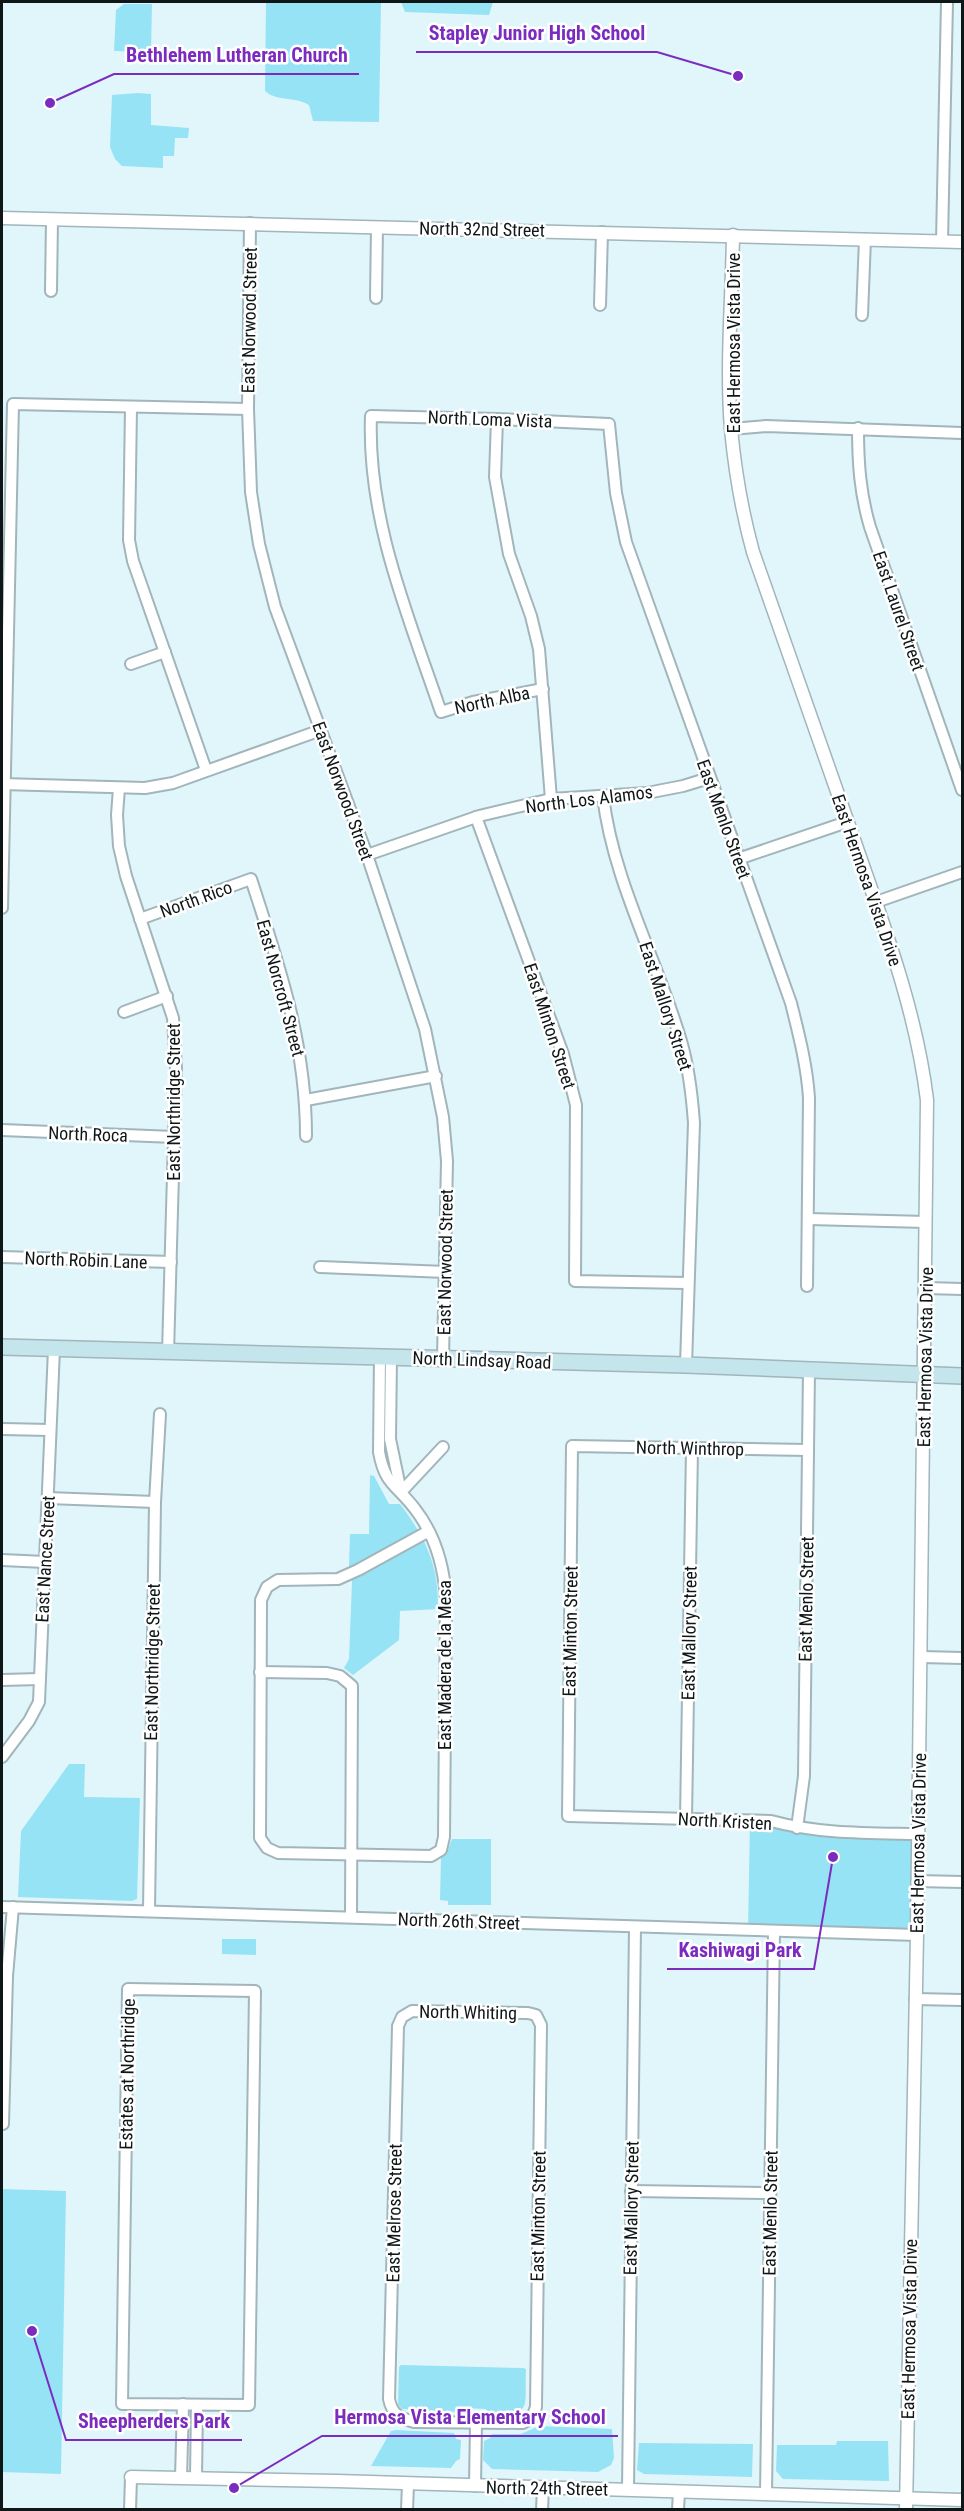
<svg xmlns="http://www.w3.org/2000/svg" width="964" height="2511" font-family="'Roboto Condensed',sans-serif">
<rect width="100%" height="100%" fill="#e1f6fb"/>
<g fill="#96e3f5">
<path d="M266,2H381L379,122L313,121L309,105C294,96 277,102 265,91Z"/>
<polygon points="401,2 493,2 489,15 405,12"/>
<polygon points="124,4 152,4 151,52 114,51 116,10"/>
<polygon points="138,93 151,94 151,125 189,128 188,138 175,138 174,156 163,156 163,168 122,166 115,159 110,147 112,95"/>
<path d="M370,1475L374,1476L389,1504H400C426,1538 439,1566 438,1609L400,1611L399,1640L353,1675L344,1668L349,1659L352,1582L349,1565L350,1534H369Z"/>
<polygon points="69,1764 85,1764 84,1797 140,1798 137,1899 132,1901 18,1897 21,1831"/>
<polygon points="750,1820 917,1834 917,1935 748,1930"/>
<polygon points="452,1839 491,1839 491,1905 448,1905 448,1901 440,1900 441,1857 448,1850"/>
<polygon points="222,1939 256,1939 256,1955 222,1954"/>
<polygon points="2,2189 66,2191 61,2474 2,2472"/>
<path d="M401,2365L523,2368L526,2369C524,2411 534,2414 488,2413L486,2409L463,2408L459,2412L402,2409L398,2405L399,2367Z"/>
<polygon points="539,2426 612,2429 614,2458 611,2465 598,2472 492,2469 483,2460 484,2441 490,2438 492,2434 521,2434"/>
<polygon points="396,2430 454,2433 456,2439 461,2440 460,2459 456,2461 451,2468 371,2466 391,2431"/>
<polygon points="837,2441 888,2441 889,2481 783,2479 776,2471 777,2445 836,2445"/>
<polygon points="639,2443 753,2444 752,2477 644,2474 637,2470"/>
</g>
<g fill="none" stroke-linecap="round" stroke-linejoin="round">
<defs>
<g id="minor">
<polyline points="250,223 248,409 251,492 259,544 275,607 367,855 425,1029 443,1117 447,1161 443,1359"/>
<polyline points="942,241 947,2"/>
<polyline points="51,291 52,219"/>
<polyline points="376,298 377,227"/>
<polyline points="600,305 602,232"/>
<polyline points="862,315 865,239"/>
<polyline points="131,407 129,540 133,561 206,770"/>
<polyline points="497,419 495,477 509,554 531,616 539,649 551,799"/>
<path d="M858,428C858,463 860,493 870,527L962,790"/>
<polyline points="731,429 766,426 962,433"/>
<polyline points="131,664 165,652"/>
<path d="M543,689L473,702L441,712C408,615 367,520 371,416L497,419L609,424L616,493L626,542L791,1003C799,1035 807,1066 809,1098L807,1286"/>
<polyline points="2,784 145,788 173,783 321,730"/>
<polyline points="119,788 117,815 119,846 126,876 173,1018 176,1068 168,1353"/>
<path d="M603,796C613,881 657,959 681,1041C689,1068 692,1095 694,1123L686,1365"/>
<polyline points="476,817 563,1054 576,1105 575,1281 687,1283"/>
<polyline points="367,855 479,816 551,799 647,793 683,786 709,778"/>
<polyline points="738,859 847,822"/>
<polyline points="876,902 962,872"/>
<polyline points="2,908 13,404 248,409"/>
<path d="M140,919L251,879C279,965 306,1043 306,1136"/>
<polyline points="124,1012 167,996"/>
<polyline points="306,1100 436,1076"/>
<polyline points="2,1130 174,1137"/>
<polyline points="809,1219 926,1222"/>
<polyline points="2,1257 171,1262"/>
<polyline points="320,1267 446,1272"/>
<polyline points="926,1288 962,1289"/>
<path d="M380,1356L379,1452C385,1485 396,1484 415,1509C436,1536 444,1566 446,1599L444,1837L441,1850L431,1856L278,1853L267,1848L260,1838L261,1600L267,1587L278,1580L338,1579L358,1570L429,1531"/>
<polyline points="391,1357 390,1439 401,1492"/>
<polyline points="2,1429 50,1430"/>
<path d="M808,1450L572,1446L568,1816L771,1821C819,1834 868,1833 917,1834"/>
<polyline points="401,1492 443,1447"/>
<polyline points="48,1498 155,1502"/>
<polyline points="2,1560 45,1562"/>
<polyline points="921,1657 962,1658"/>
<polyline points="260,1672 327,1673 340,1676 352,1686 351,1917"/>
<polyline points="2,1680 40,1679"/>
<polyline points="2,1757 29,1721 39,1702 54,1349"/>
<polyline points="686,1819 692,1448"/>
<polyline points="797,1828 804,1776 809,1370"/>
<polyline points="917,1881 962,1882"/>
<polyline points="2,1907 917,1935"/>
<polyline points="149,1910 155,1502 160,1414"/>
<polygon points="128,1989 255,1991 249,2405 122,2404"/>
<polyline points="915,1999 962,2000"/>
<path d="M412,2011L528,2013L536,2015L541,2025L536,2407L532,2418L523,2423L414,2422C399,2418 392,2414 389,2399L398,2026L402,2017Z"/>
<polyline points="2,2123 3,2124 7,1976 13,1907"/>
<polyline points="631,2191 770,2193"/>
<polyline points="181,2478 183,2404"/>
<polyline points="196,2478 197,2405"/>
<polyline points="475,2486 476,2423"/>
<polyline points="628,2489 635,1927"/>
<polyline points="766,2494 774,1931"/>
<polyline points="130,2510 131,2477"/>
<polyline points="407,2510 408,2484"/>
<polyline points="542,2510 543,2487"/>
<polyline points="678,2510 679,2491"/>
</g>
<g id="tertiary">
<polyline points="2,218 962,242"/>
<path d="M733,235C732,299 726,365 731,429C735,471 742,512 753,552C786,647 819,742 853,837C883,923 916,1009 927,1100L917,1935L906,2510"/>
<polyline points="131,2477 337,2481 962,2500"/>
</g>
<polyline id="secondary" points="2,1347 686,1365 962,1376"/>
</defs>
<use href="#minor" stroke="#a1b5ba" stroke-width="14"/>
<use href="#tertiary" stroke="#a1b5ba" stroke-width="15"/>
<use href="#secondary" stroke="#a1b5ba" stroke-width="18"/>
<use href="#minor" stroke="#fff" stroke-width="10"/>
<use href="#tertiary" stroke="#fff" stroke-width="12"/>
<use href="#secondary" stroke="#c5e5ec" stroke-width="15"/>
</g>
<g text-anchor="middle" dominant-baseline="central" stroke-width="5" stroke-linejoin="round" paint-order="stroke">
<g font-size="18" fill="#0e1617" stroke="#fff">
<text transform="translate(482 229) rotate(1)">North 32nd Street</text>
<text transform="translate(249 320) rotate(-89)">East Norwood Street</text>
<text transform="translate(733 343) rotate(-90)">East Hermosa Vista Drive</text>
<text transform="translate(490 419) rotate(2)">North Loma Vista</text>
<text transform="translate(899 611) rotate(71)">East Laurel Street</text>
<text transform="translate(492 700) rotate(-12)">North Alba</text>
<text transform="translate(343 791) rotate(70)">East Norwood Street</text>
<text transform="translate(589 799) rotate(-7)">North Los Alamos</text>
<text transform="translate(724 819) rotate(70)">East Menlo Street</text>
<text transform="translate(867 880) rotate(71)">East Hermosa Vista Drive</text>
<text transform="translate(196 899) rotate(-20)">North Rico</text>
<text transform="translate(281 988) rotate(75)">East Norcroft Street</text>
<text transform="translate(666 1006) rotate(72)">East Mallory Street</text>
<text transform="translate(550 1026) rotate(72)">East Minton Street</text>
<text transform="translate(173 1102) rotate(-90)">East Northridge Street</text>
<text transform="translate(88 1134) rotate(2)">North Roca</text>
<text transform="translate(86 1260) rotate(2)">North Robin Lane</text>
<text transform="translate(445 1262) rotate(-89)">East Norwood Street</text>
<text transform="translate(925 1357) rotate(-89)">East Hermosa Vista Drive</text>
<text transform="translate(482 1360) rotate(2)">North Lindsay Road</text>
<text transform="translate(690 1448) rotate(1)">North Winthrop</text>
<text transform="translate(45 1559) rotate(-87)">East Nance Street</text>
<text transform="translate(806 1599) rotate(-89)">East Menlo Street</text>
<text transform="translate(570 1631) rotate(-89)">East Minton Street</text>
<text transform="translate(689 1633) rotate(-89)">East Mallory Street</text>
<text transform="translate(152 1662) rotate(-89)">East Northridge Street</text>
<text transform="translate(444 1665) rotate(-90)">East Madera de la Mesa</text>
<text transform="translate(725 1821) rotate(3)">North Kristen</text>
<text transform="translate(918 1843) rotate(-89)">East Hermosa Vista Drive</text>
<text transform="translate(459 1921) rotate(2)">North 26th Street</text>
<text transform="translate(468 2012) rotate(1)">North Whiting</text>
<text transform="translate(127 2074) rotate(-89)">Estates at Northridge</text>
<text transform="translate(631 2208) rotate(-89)">East Mallory Street</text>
<text transform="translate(394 2213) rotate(-89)">East Melrose Street</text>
<text transform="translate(770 2213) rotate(-89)">East Menlo Street</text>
<text transform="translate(538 2216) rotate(-89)">East Minton Street</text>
<text transform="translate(909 2329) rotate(-89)">East Hermosa Vista Drive</text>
<text transform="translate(547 2488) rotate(1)">North 24th Street</text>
</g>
</g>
<path fill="none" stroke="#7b2cbf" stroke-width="2" d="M738 76L657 52H416M50 103L114 74H359M833 1857L814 1969H667M234 2488L322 2436H618M32 2331L66 2440H242"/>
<g fill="#7b2cbf" stroke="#fff" stroke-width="2">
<circle cx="738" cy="76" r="6"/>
<circle cx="50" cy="103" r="6"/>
<circle cx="833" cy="1857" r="6"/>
<circle cx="234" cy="2488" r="6"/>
<circle cx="32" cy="2331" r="6"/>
</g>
<g font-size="20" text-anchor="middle" font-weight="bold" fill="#7b2cbf" stroke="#fff" stroke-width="5" stroke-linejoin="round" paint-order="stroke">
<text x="537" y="40">Stapley Junior High School</text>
<text x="237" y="62">Bethlehem Lutheran Church</text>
<text x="740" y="1957">Kashiwagi Park</text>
<text x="470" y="2424">Hermosa Vista Elementary School</text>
<text x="154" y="2428">Sheepherders Park</text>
</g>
<rect width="964" height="2511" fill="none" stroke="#0e1617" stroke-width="6"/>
</svg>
